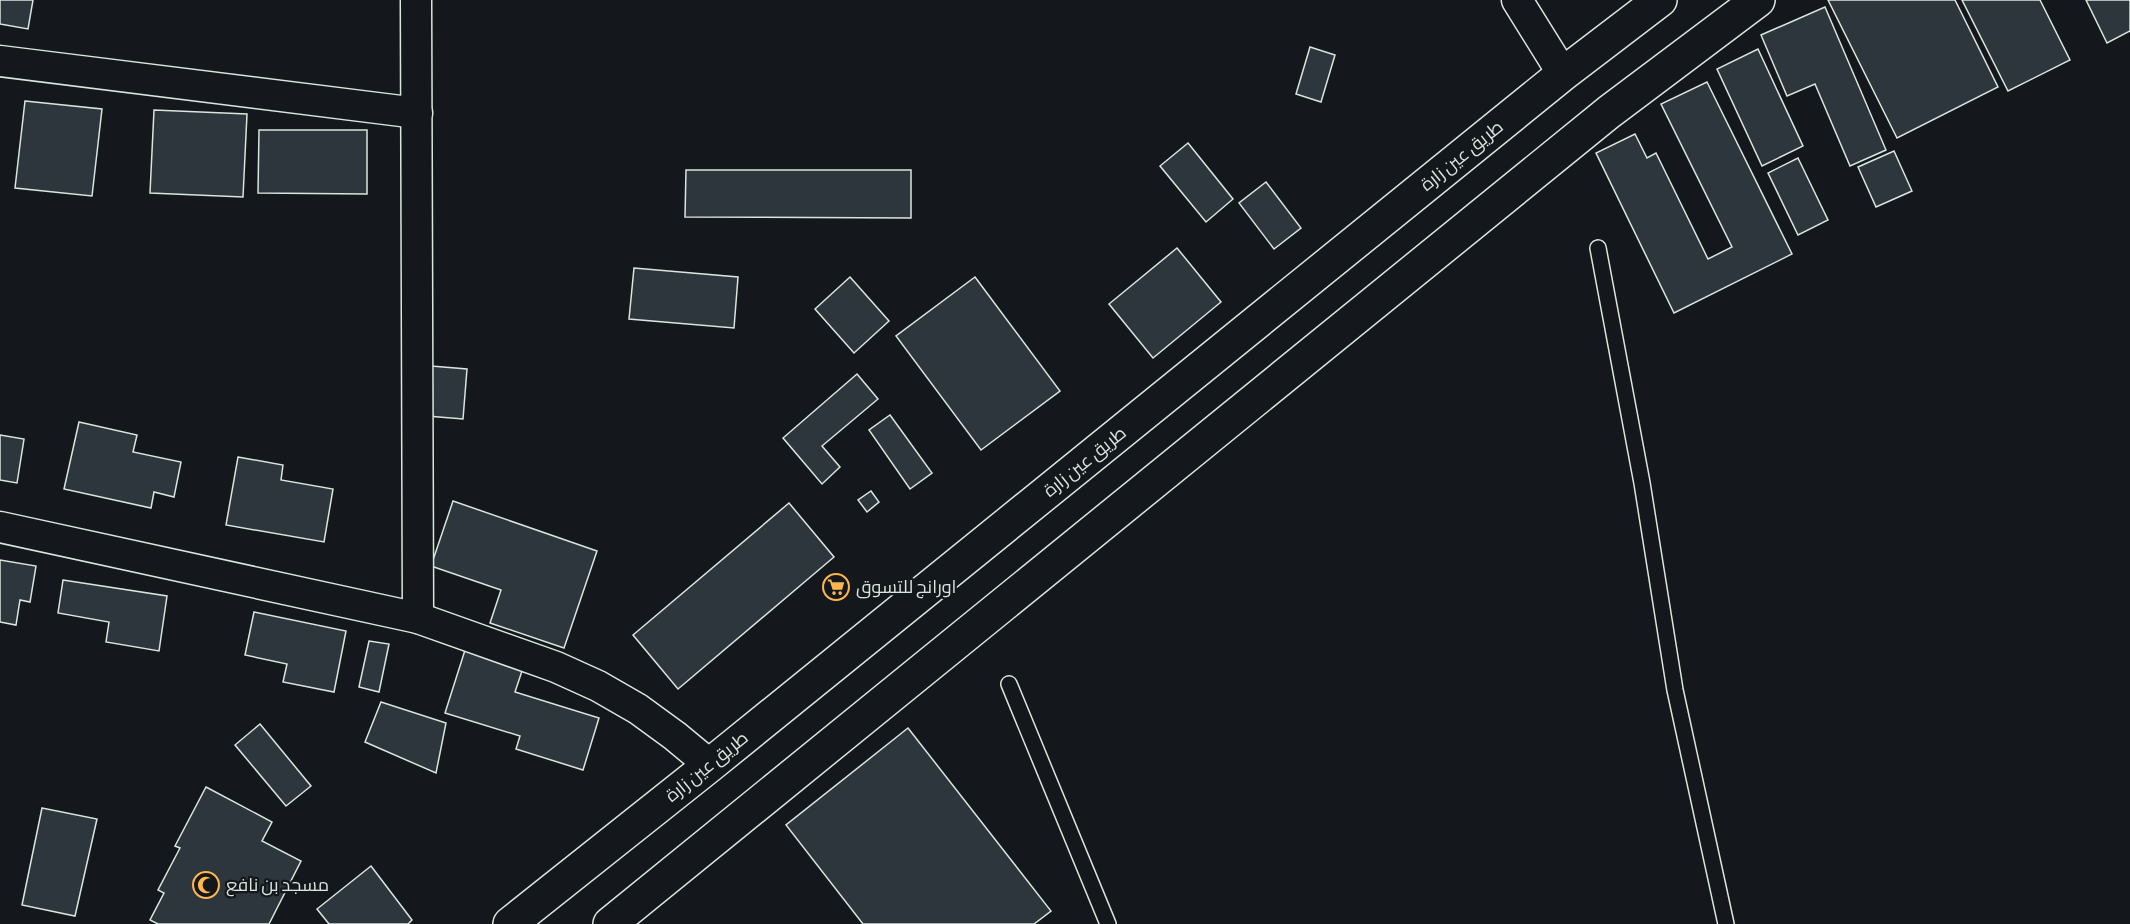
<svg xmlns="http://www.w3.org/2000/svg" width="2130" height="924" font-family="'Sofia Sans Condensed',Cairo,sans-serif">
<rect width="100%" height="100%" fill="#14181c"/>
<g fill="#2c363c" stroke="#d8e6dc" stroke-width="1.5">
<polygon points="0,0 33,0 28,29 0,24"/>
<polygon points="1828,0 1955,0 1998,87 1897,138"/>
<polygon points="1962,0 2040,0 2070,60 2008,91"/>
<polygon points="2086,0 2130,0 2130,31 2107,43"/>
<polygon points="1825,7 1886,150 1850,166 1815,84 1787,96 1761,35"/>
<polygon points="1310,47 1335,55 1321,102 1296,94"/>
<polygon points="1758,49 1803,146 1762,166 1717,69"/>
<polygon points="1707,82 1792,254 1674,313 1596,153 1635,134 1647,158 1656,153 1708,259 1732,247 1661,104"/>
<polygon points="25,101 102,109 92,196 15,188"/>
<polygon points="154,110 247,114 243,197 150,193"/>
<polygon points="259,130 367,130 367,194 258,193"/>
<polygon points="1188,143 1233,199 1206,222 1160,166"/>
<polygon points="1894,151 1912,191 1876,207 1858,167"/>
<polygon points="1798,158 1828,220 1798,235 1768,173"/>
<polygon points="686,170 911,170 911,218 685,217"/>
<polygon points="1266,182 1301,228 1274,249 1239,203"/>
<polygon points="1177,248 1221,302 1153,358 1109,304"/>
<polygon points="634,268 738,277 734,328 629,319"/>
<polygon points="850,277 889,321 854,353 815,309"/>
<polygon points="975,277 1060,391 981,450 896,336"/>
<polygon points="431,366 467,369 463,419 427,416"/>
<polygon points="857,374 878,399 822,446 840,467 822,484 783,438"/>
<polygon points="890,415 932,473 910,489 869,430"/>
<polygon points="79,422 137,435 133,452 181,462 174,497 154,492 151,508 64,489"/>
<polygon points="0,435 24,439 17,483 0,480"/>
<polygon points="238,457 283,465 281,480 333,489 324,542 226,525"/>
<polygon points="871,491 879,502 867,512 858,500"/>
<polygon points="453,501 597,551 564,648 490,623 501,590 431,566"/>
<polygon points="789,503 834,557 678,689 633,635"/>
<polygon points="0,560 36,566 30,602 20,600 16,625 0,622"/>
<polygon points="63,580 167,596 159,651 106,642 109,622 58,613"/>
<polygon points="254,612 346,631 334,692 283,682 287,664 245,655"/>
<polygon points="369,641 389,644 379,692 359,687"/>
<polygon points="466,647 524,665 515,692 599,718 583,770 516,749 520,736 445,713"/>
<polygon points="381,702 446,723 436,773 365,742"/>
<polygon points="260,724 311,786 286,806 235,745"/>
<polygon points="908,728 1051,911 1034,924 863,924 786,825"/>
<polygon points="206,787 272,822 262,841 301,861 269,924 158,924 150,920 164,893 158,890 180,848 175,846"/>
<polygon points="42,808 97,819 75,916 22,905"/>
<polygon points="371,866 412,920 408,924 329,924 317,909"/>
</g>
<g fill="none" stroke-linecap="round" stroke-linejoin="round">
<defs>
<g id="service">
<polyline points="1598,248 1642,483 1675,690 1726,924"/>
<polyline points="1009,684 1108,924"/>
</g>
<g id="minor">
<polyline points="416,0 418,618"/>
<polyline points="1517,0 1563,74"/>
<polyline points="0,61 417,113"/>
<polyline points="0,527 418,618 556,667 598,686 638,709 675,736 710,765"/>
</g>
<g id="primary">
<polyline points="510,924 710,765 1563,74 1660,0"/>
<polyline points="610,924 1609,112 1758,0"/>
</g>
</defs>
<use href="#service" stroke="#d8e6dc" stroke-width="18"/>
<use href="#minor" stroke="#d8e6dc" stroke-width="33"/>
<use href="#primary" stroke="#d8e6dc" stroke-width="36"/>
<use href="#service" stroke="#14181c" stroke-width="15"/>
<use href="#minor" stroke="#14181c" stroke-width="30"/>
<use href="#primary" stroke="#14181c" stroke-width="33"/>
</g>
<defs>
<symbol id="supermarket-ring" viewBox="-11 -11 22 22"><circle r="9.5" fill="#14181c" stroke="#ffb74d" stroke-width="1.5"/><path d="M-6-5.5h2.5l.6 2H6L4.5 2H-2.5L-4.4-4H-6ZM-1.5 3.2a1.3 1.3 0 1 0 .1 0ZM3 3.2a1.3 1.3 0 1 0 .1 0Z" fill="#ffb74d"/></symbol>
<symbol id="mosque-ring" viewBox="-11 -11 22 22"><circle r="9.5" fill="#14181c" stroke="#ffb74d" stroke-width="1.5"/><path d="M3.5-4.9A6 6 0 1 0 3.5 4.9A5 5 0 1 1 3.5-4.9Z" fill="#ffb74d"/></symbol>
</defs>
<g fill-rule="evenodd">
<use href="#supermarket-ring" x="821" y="572" width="30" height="30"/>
<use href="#mosque-ring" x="191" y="870" width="30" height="30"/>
</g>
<g text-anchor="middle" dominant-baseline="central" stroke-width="4.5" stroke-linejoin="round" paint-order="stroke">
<g font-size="18" fill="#d8e6dc" stroke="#14181c">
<text transform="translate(1462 156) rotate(-39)">طريق عين زارة</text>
<text transform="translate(1085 462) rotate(-39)">طريق عين زارة</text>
<text transform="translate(707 767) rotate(-39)">طريق عين زارة</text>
</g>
<g font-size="18" fill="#d8e6dc" stroke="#14181c" text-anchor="start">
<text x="856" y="587">اورانج للتسوق</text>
<text x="226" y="885">مسجد بن نافع</text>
</g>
</g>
</svg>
